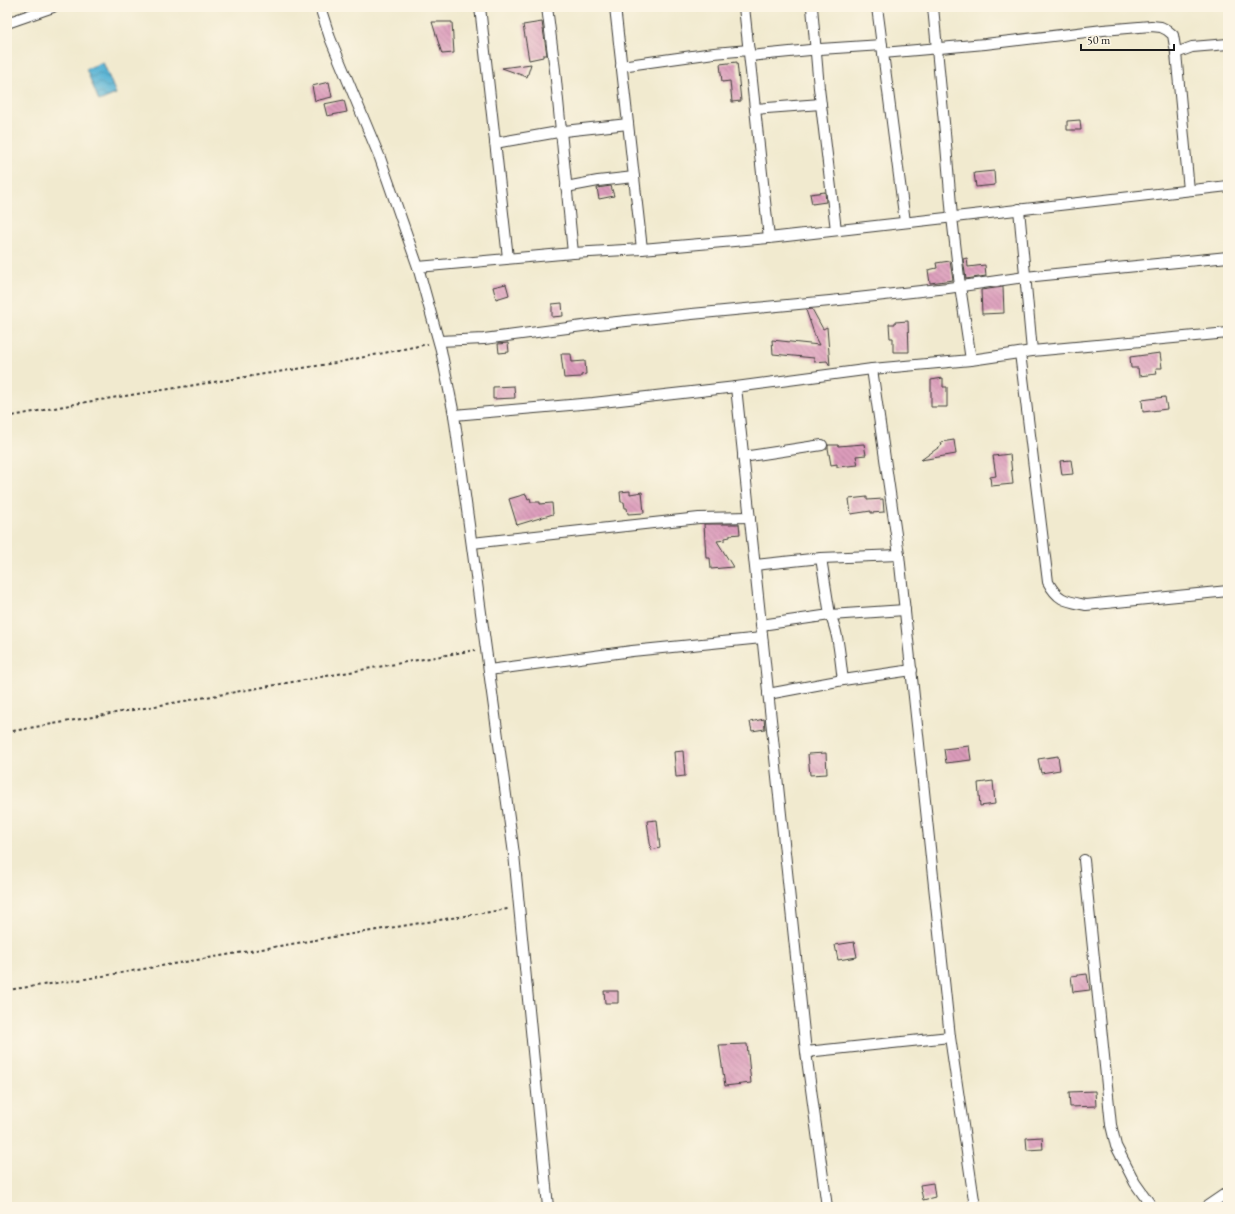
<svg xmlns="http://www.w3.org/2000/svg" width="1235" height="1214" font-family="'EB Garamond',serif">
<defs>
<pattern id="water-waves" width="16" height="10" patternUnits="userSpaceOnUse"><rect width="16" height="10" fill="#57b3d5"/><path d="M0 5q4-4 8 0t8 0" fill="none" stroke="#4791ac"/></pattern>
<pattern id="building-back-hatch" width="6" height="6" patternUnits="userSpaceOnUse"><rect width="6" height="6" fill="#dc9cbb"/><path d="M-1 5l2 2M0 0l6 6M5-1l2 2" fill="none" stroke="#b27e97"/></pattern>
</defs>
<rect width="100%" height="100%" fill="#fcf5e5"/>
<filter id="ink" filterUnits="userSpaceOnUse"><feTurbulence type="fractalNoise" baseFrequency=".025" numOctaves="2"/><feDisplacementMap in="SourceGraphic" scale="8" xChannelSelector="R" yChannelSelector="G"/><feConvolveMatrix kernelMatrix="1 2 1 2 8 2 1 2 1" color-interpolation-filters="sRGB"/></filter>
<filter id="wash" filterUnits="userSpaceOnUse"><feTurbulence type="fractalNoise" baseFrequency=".012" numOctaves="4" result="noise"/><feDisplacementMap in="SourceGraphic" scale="16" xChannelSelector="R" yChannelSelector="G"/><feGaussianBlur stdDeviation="0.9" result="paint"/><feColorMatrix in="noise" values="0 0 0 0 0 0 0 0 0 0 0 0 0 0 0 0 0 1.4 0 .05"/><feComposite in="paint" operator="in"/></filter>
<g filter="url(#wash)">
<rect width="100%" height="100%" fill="#f1eacf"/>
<polygon fill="url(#water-waves)" stroke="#3a6878" points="103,62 116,94 99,101 86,69"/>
<g id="blocks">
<g fill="url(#building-back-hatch)">
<polygon points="432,22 452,22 454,53 442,54"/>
<polygon points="542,22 547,55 543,55 543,57 529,60 523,25"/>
<polygon points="737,62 741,101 732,102 730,81 722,82 720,64"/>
<polygon points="531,64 527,77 502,68"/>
<polygon points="329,82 332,97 315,101 312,86"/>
<polygon points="344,100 347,112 327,116 324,104"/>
<polygon points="1080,120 1081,130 1067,130 1067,121"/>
<polygon points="994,171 995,185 976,187 974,173"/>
<polygon points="611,186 614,196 599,199 597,188"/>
<polygon points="825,192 826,202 812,204 810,194"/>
<polygon points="967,258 968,267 985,265 986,276 966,279 963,259"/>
<polygon points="950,261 953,280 930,283 928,270 937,268 936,263"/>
<polygon points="506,284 509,295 496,299 493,287"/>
<polygon points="1003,287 1004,313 982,314 981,290"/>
<polygon points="562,303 563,316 552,317 552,304"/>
<polygon points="812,309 823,329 827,327 830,366 827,361 814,362 814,358 773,354 772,340 819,345 816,339 806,310"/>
<polygon points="908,321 909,352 893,352 893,338 890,338 889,324 895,324 895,322"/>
<polygon points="508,343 509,352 499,353 498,344"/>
<polygon points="1160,353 1162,368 1156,368 1157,374 1139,376 1138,368 1131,368 1130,357"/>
<polygon points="561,354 571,354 572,362 585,361 586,374 581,375 581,377 564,378"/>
<polygon points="943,378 943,387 947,387 947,407 931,407 931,380"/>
<polygon points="514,386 515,398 493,399 493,387"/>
<polygon points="1165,397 1167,409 1143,412 1142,400"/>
<polygon points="954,440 956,454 921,460 942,445 941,442"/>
<polygon points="864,444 866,455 856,456 858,465 837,467 837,464 831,465 828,448 828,445 838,445 838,446"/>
<polygon points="1010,454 1013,484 991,486 990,477 996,476 993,456"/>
<polygon points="1071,460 1073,474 1062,475 1060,461"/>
<polygon points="630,491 630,494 642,492 644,513 628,514 627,508 625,508 624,502 621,502 620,492"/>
<polygon points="526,494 528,499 530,498 531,502 540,502 540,504 552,503 553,514 517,525 509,499"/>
<polygon points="867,497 867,500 883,499 884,512 871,513 871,511 851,514 849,499"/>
<polygon points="704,524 739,524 740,534 730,535 730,537 725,538 725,540 717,541 733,567 711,569 710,558 706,558"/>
<polygon points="764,719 765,729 752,731 750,722"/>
<polygon points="969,746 971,760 946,763 944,749"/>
<polygon points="683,751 685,776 676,777 674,752"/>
<polygon points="826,753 827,774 810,775 808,754"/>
<polygon points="1058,756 1060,770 1041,773 1038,759"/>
<polygon points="993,781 995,804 980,806 978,783"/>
<polygon points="657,820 660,848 651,850 647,821"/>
<polygon points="854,942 857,957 838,960 835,945"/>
<polygon points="1087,974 1090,990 1073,992 1071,976"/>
<polygon points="604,991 618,991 618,1003 605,1003"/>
<polygon points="747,1044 751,1083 725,1086 719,1045"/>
<polygon points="1095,1091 1096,1106 1070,1107 1069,1092"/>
<polygon points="1042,1137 1043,1149 1027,1150 1026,1138"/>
<polygon points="933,1183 935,1197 923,1200 920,1185"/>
</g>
</g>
</g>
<g filter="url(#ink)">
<use href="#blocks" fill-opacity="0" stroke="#3c3b37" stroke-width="1"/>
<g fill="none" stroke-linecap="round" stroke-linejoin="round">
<defs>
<g id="minor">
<polyline points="320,7 330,38 380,158 418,267 441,350 454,415 514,854 548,1207"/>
<polyline points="480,7 508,258"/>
<polyline points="547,7 555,70 573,253"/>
<polyline points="615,7 642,249"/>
<polyline points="744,7 769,238"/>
<polyline points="812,7 819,88 836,230"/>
<polyline points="877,7 905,222"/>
<polyline points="933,7 945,133 952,217 960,286 971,360"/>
<polyline points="7,23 53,7"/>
<polyline points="883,53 985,44 1103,30 1151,26 1161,27 1167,30 1173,35 1176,53"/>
<polyline points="750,56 820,49 882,45"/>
<polyline points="621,66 714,53 749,50"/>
<polyline points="755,109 821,104"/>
<polyline points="495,143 564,131 628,124"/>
<polyline points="566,187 598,181 634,177"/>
<polyline points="1189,190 1176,53 1192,47 1228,44"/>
<polyline points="1019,209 1032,351"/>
<polyline points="418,267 573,253 642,249 769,238 1228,186"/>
<polyline points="439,341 484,339 598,324 692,314 830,301 948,288 1025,277 1228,257"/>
<path d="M1020,353L1048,582C1058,601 1066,601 1086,605L1228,591"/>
<polyline points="872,369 899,555 950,1037 975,1207"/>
<polyline points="736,387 806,1052 827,1207"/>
<polyline points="454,415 593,403 736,387 872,369 971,360 1032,351 1228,333"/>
<polyline points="743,457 822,445"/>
<polyline points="472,543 699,518 750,517"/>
<path d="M821,558L830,615C839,633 840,660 843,680"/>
<polyline points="755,565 821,558 899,555"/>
<polyline points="761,625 830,615 905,610"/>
<polyline points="489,670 632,651 762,638"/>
<polyline points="768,694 843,680 912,670"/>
<polyline points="1084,860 1111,1125 1116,1146 1135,1183 1152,1207"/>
<polyline points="806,1052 950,1037"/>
<polyline points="1206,1207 1228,1192"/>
</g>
</defs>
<use href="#minor" stroke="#3c3b37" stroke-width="12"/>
<g stroke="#3c3b37" stroke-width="2" stroke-dasharray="3 3" stroke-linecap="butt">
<polyline points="7,417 80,403 335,363 428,344"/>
<polyline points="7,732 475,650"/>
<polyline points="7,990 85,979 327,938 508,909"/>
</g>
<use href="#minor" stroke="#fff" stroke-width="10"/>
</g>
</g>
<rect width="1235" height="1214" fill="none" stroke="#fcf5e5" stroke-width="24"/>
<path d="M1081 44v6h93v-6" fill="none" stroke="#1c1c1c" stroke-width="2"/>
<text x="1087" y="44" font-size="12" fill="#1c1c1c" stroke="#fcf5e5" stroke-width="3" paint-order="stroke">50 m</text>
</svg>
